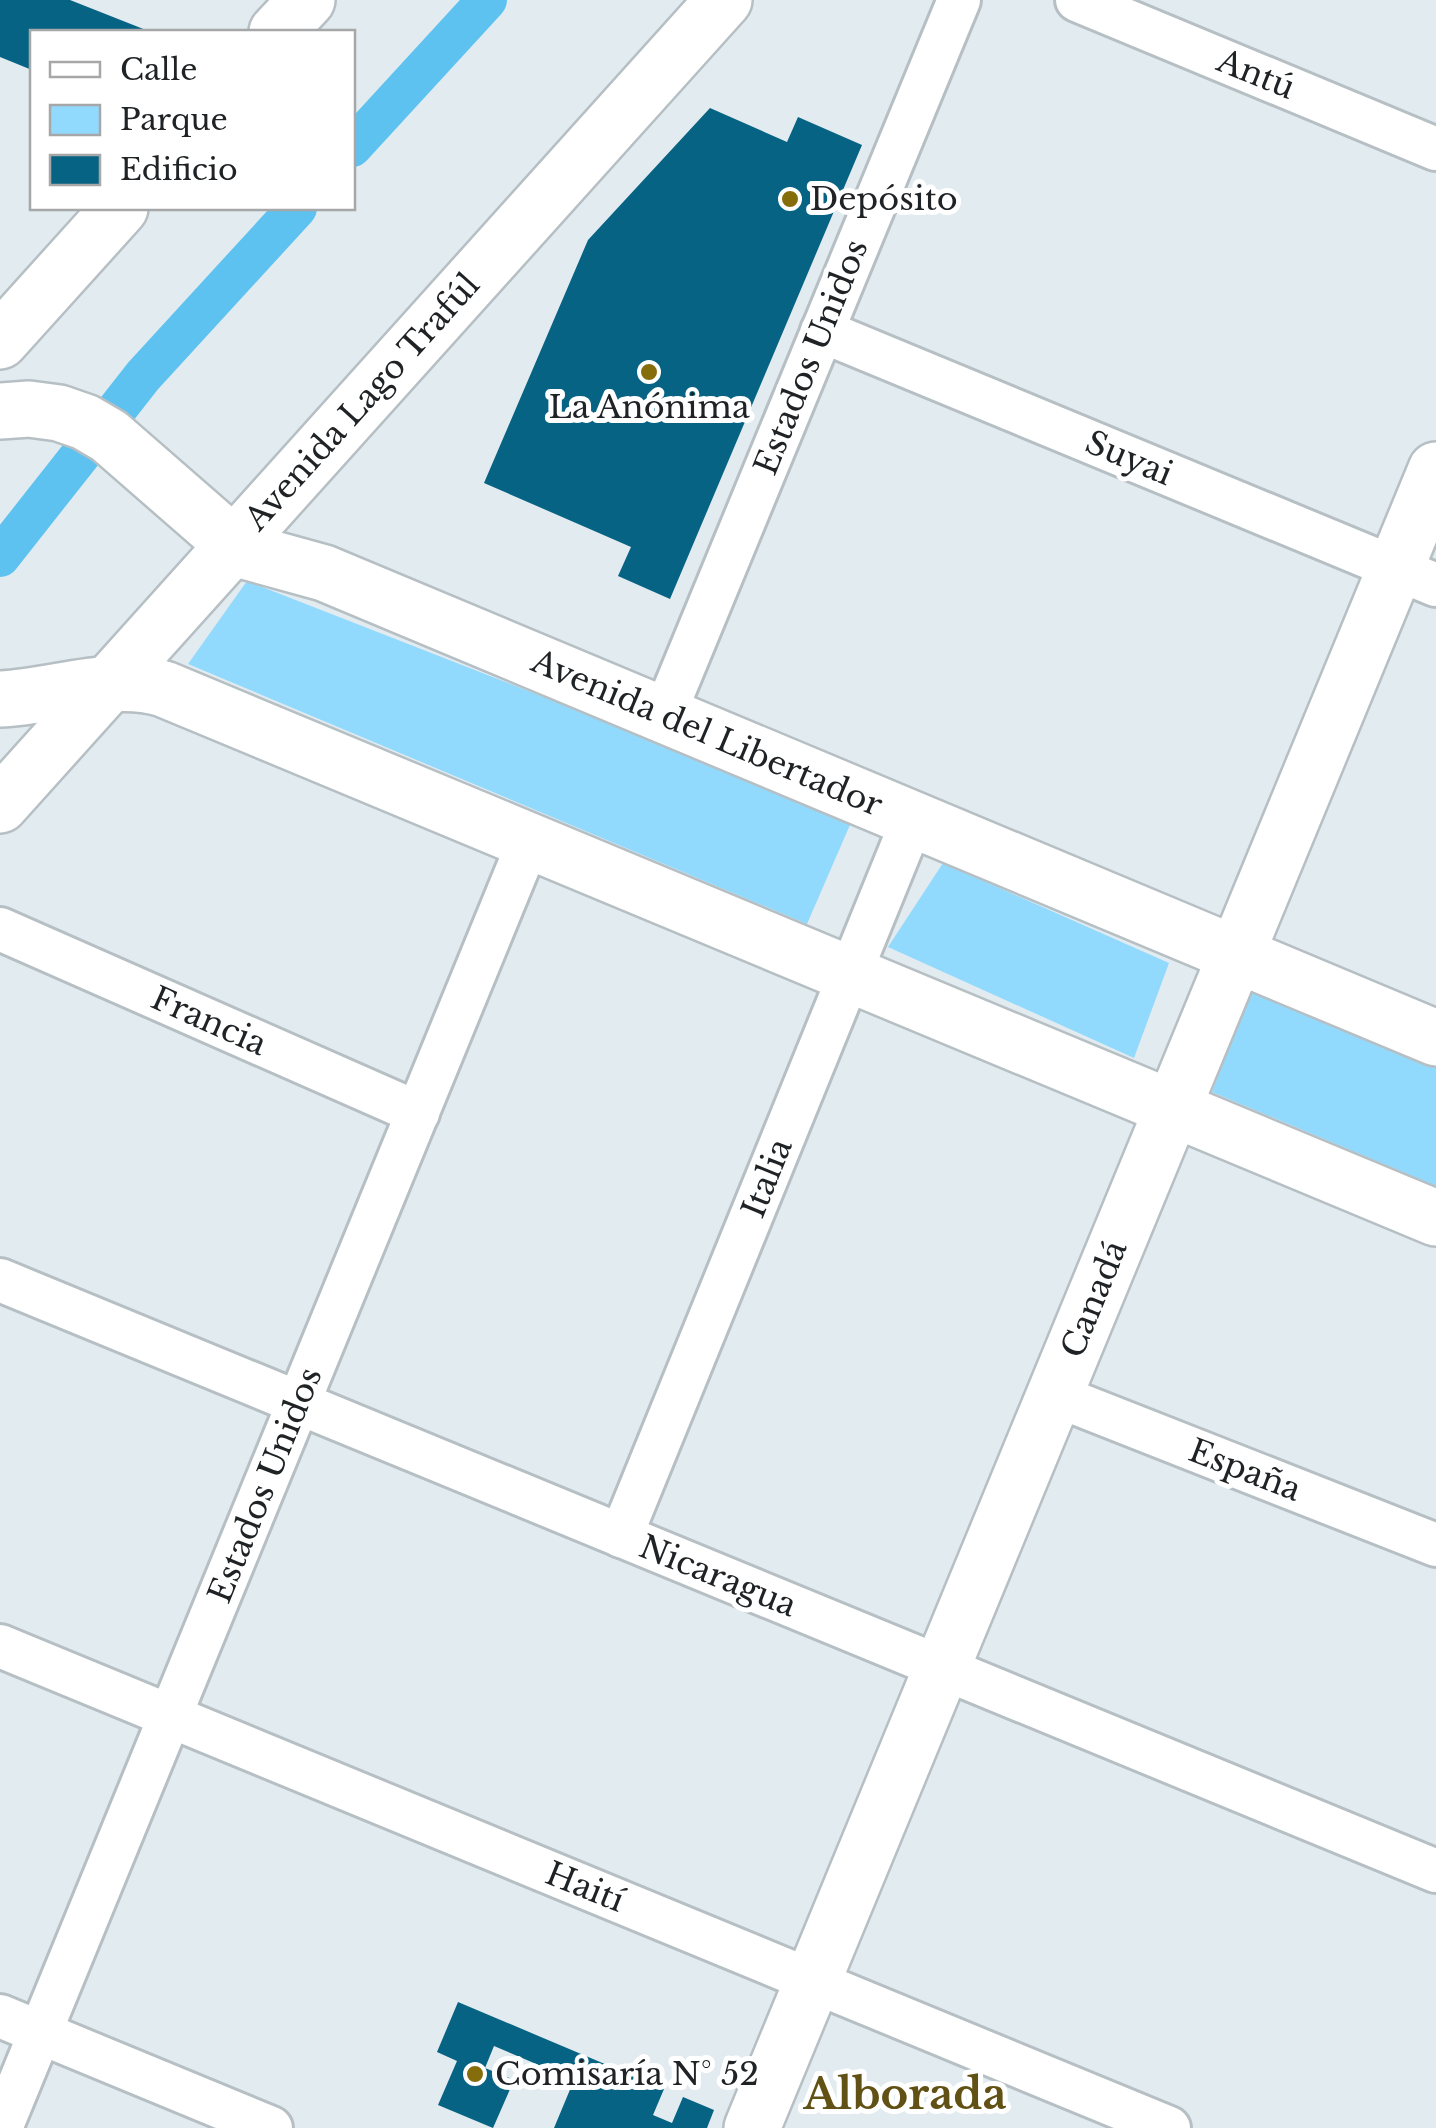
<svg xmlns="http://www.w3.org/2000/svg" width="1436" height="2128" font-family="'Libre Baskerville',serif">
<rect width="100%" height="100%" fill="#e2ebf0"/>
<g fill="#92dafd">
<polygon points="247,581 853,818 807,924 188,664"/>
<polygon points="943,863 1169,963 1134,1058 888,947"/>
<polygon points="1251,981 1436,1059 1436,1186 1212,1092"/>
</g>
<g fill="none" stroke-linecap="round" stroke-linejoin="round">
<g stroke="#5dc2f0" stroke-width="40">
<polyline points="352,147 487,0"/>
<polyline points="114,413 143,376 297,208"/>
<polyline points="0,557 86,448"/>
</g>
</g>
<g fill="#066383">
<polygon points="0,0 70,0 151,32 32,32 32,70 0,57"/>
<polygon points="710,108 787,142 798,117 862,145 670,599 618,576 631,547 484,483 588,240"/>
<polygon points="458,2002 664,2089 653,2115 672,2123 683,2097 714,2110 707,2128 554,2128 574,2080 494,2046 485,2068 514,2080 493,2128 438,2105 457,2061 437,2052"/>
</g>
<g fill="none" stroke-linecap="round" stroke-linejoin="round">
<defs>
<g id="street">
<polyline points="1077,0 1436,149"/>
<polyline points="822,331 1436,585"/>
<polyline points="664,715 959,0"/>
<polyline points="0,929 418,1113"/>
<polyline points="0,1280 1436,1871"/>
<polyline points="1055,1395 1436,1545"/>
<polyline points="621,1536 913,819"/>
<polyline points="0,1646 1169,2128"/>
<polyline points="0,2016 271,2128"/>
<polyline points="1,2128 529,841"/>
</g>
<g id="secondary">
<polyline points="277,32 307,0"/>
<polyline points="0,341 120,208"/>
<polyline points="0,411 29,409 59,413 85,422 109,436 234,545 248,552 324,573 1436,1038"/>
<path d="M0,699C54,697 111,673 164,689L1436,1218"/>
<polyline points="0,805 724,0"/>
<polyline points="752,2128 1436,470"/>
</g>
</defs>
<use href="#street" stroke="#b6bfc3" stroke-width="48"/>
<use href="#secondary" stroke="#b6bfc3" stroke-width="60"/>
<use href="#street" stroke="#fff" stroke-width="42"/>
<use href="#secondary" stroke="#fff" stroke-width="55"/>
</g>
<g fill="#866d0b" stroke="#fff" stroke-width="4">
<circle cx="790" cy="199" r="10"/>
<circle cx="649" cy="372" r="10"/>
<circle cx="475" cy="2074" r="10"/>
</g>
<g text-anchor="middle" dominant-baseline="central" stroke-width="10" stroke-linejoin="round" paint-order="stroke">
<g font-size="32" fill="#202325" stroke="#fff">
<text transform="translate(1256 74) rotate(22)">Antú</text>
<text transform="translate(811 357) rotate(-68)">Estados Unidos</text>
<text transform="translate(362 402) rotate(-48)">Avenida Lago Trafúl</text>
<text transform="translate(1129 458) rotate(23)">Suyai</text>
<text transform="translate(707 733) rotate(23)">Avenida del Libertador</text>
<text transform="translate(209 1021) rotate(24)">Francia</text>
<text transform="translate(767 1178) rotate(-68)">Italia</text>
<text transform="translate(1094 1299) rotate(-68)">Canadá</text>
<text transform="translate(1245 1470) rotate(21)">España</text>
<text transform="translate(265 1485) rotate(-68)">Estados Unidos</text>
<text transform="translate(718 1576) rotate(22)">Nicaragua</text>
<text transform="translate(585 1887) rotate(22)">Haití</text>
</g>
<g font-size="32" fill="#202325" stroke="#fff" text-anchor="start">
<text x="810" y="199">Depósito</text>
<text x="649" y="407" text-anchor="middle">La Anónima</text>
<text x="495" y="2074">Comisaría N° 52</text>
</g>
<g font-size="42" font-weight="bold" fill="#625114" stroke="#fff">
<text x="905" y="2094">Alborada</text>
</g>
</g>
<rect x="30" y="30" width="325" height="180" fill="#ffffff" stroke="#a6a7a8" stroke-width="2.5"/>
<rect x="50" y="62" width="50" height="15" fill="#ffffff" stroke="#a6a7a8" stroke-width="2.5"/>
<text x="120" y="80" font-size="30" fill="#202325">Calle</text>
<rect x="50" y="105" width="50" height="30" fill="#92dafd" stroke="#a6a7a8" stroke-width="2.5"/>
<text x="120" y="130" font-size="30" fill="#202325">Parque</text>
<rect x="50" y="155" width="50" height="30" fill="#066383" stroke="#a6a7a8" stroke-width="2.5"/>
<text x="120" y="180" font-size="30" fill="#202325">Edificio</text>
</svg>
